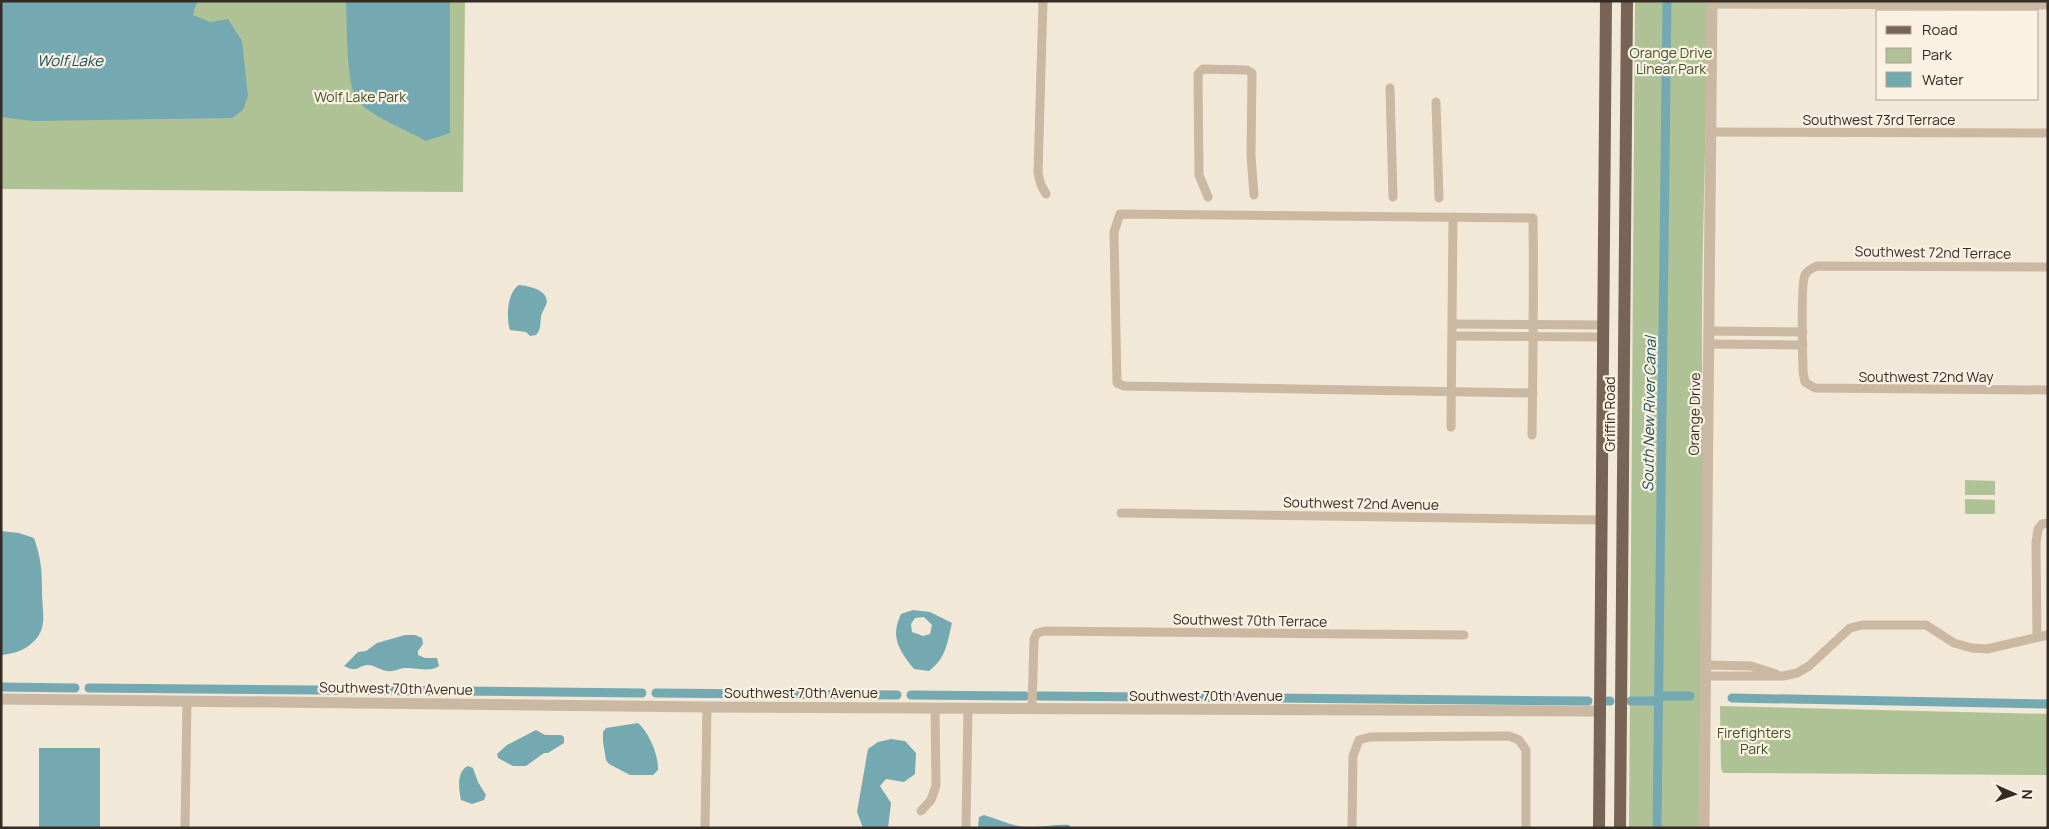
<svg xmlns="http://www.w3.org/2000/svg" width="2049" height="829" font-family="Manrope,sans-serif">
<rect width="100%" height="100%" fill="#f2e8d7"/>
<g fill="#afc296">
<polygon points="1,1 465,1 463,192 1,189"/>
<path d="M1635,1H1708C1707,148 1698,296 1704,443L1700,828H1629Z"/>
<polygon points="1965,480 1995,481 1995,495 1965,495"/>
<polygon points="1965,499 1995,500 1995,514 1965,514"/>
<polygon points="1720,706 2048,714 2048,775 1723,773 1721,768"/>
</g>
<g fill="#74a9b1" fill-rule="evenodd">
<polygon points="1,1 198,1 195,7 193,15 210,22 228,19 242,41 248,96 243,110 232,118 33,121 1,117"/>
<path d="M346,1H450V133L426,141C409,131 368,115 357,100C346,86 347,22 346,1Z"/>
<path d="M519,285C528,286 547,289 547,302C546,307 542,311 541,317C540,324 541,330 536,335L530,336L526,332L510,330C506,318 507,292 519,285Z"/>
<path d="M1,531L19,533L34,538C41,558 42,570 42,591C42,615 50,631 27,647C19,652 11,654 1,655Z"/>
<path d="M913,610L930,612L952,623C947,644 946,658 929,671L914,669C899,650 890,637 901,614ZM924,617L932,625L930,634L923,636L912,632L911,624L915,618Z"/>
<path d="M405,635H415L422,638L423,644L418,651V655L425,658H437L439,666C429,673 416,667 404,668C398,669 394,672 388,671C382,671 376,666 369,665C358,664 360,674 344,666L358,652L366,651L377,643Z"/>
<path d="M638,723C648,731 659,756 658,770L653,775H630L609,764L606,760L603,742V732L606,728Z"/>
<polygon points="536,730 545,735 561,735 564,737 564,743 548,753 544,753 526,766 513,766 498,758 497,754 507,745"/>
<polygon points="891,739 905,741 916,753 915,774 904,782 886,779 880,786 891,803 888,828 863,828 857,812 868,749 878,742"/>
<rect x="39" y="748" width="61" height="80"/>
<path d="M468,766L473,768L478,782L486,795L484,800L472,804L461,800C459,790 456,771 468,766Z"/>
<path d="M984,815C998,819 1011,826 1026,827C1040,828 1055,824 1069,825L1072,828H978L979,817Z"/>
</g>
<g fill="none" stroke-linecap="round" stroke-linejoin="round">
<g stroke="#74a9b1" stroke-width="9">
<polyline points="1,687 75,688"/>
<polyline points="89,688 444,691"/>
<polyline points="458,691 642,693"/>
<polyline points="656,693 897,695"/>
<polyline points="911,695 1025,696"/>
<polyline points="1039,696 1588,701"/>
<polyline points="1659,696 1690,696"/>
<polyline points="1732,698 2048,704"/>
<polyline points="1608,701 1610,701"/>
<polyline points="1631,701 1659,701"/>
<polyline points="1657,828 1667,1"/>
</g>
<g stroke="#cab8a2" stroke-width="9">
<polyline points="1043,1 1038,173 1041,185 1046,194"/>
<polyline points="1712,4 2048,5"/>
<polyline points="1390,88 1393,197"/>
<polyline points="1436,102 1439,198"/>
<polyline points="1711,132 2048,133"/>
<polyline points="1208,197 1199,175 1198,74 1203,69 1247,70 1252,73 1251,156 1254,195"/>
<path d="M2048,267L1817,266C1813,268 1807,270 1805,275C1800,284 1803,357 1803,372L1805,382L1815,388L2048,390"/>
<polyline points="1453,324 1603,325"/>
<polyline points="1710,331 1803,332"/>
<polyline points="1452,336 1603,337"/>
<polyline points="1709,344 1803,345"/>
<polyline points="1451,427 1453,217"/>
<path d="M1532,435C1533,362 1534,290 1533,218L1120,214L1114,232L1117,383L1124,386L1533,393"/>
<polyline points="1121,513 1601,520"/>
<polyline points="2037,637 2036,543 2038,529 2042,524 2048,523"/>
<polyline points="1706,665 1751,666 1776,674"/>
<polyline points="1706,676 1783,676 1797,673 1809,666 1850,628 1862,625 1926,625 1954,643 1972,648 1987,649 2048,635"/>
<polyline points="1032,709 1034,639 1037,633 1045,631 1464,635"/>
<polyline points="921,811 931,800 936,786 935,708"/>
<polyline points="185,828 187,701"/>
<polyline points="705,828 707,707"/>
<polyline points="966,828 968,708"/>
<polyline points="1352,828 1353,756 1359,740 1370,737 1509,736 1519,740 1526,750 1526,828"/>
</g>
<g stroke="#cab8a2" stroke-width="11">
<polyline points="1,699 707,707 1600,711"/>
<polyline points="1704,828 1712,1"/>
</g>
<g stroke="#786455" stroke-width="12">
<polyline points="1599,828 1606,1"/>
<polyline points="1620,828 1627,1"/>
</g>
</g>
<g text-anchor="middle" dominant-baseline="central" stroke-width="4.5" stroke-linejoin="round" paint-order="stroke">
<g font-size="14" fill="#405428" stroke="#faf1e3">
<text x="1671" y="52">Orange Drive<tspan x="1671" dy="16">Linear Park</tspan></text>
<text x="360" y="96">Wolf Lake Park</text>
<text x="1754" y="732">Firefighters<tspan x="1754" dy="16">Park</tspan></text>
</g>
<g font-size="14" fill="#352b25" stroke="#faf1e3">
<text x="1879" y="119">Southwest 73rd Terrace</text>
<text transform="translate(1933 252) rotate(1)">Southwest 72nd Terrace</text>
<text x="1926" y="376">Southwest 72nd Way</text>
<text transform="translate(1609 414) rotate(-90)">Griffin Road</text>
<text transform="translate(1694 414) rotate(-89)">Orange Drive</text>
<text transform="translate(1361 503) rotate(1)">Southwest 72nd Avenue</text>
<text transform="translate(1250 620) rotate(1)">Southwest 70th Terrace</text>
<text transform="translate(396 688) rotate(1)">Southwest 70th Avenue</text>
<text x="801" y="692">Southwest 70th Avenue</text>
<text x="1206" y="695">Southwest 70th Avenue</text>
</g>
<g font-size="15" font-style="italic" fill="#194e58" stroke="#faf1e3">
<text x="70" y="60">Wolf Lake</text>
<text transform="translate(1649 414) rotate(-89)">South New River Canal</text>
</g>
</g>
<rect width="2049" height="829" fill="none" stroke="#352b25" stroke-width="5"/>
<rect x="1876" y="10" width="162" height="90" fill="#faf1e3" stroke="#aba297"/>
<rect x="1886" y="26" width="25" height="8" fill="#786455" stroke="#aba297"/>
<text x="1922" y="35" font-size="15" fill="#352b25">Road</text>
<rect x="1886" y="48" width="25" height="15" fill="#afc296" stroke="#aba297"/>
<text x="1922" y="60" font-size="15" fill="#352b25">Park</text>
<rect x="1886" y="72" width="25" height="15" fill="#74a9b1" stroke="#aba297"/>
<text x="1922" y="85" font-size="15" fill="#352b25">Water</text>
<g transform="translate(2014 794) rotate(92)" stroke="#faf1e3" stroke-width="4" paint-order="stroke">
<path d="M0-4L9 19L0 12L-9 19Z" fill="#352b25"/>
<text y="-8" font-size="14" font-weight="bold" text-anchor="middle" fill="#352b25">N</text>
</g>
</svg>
